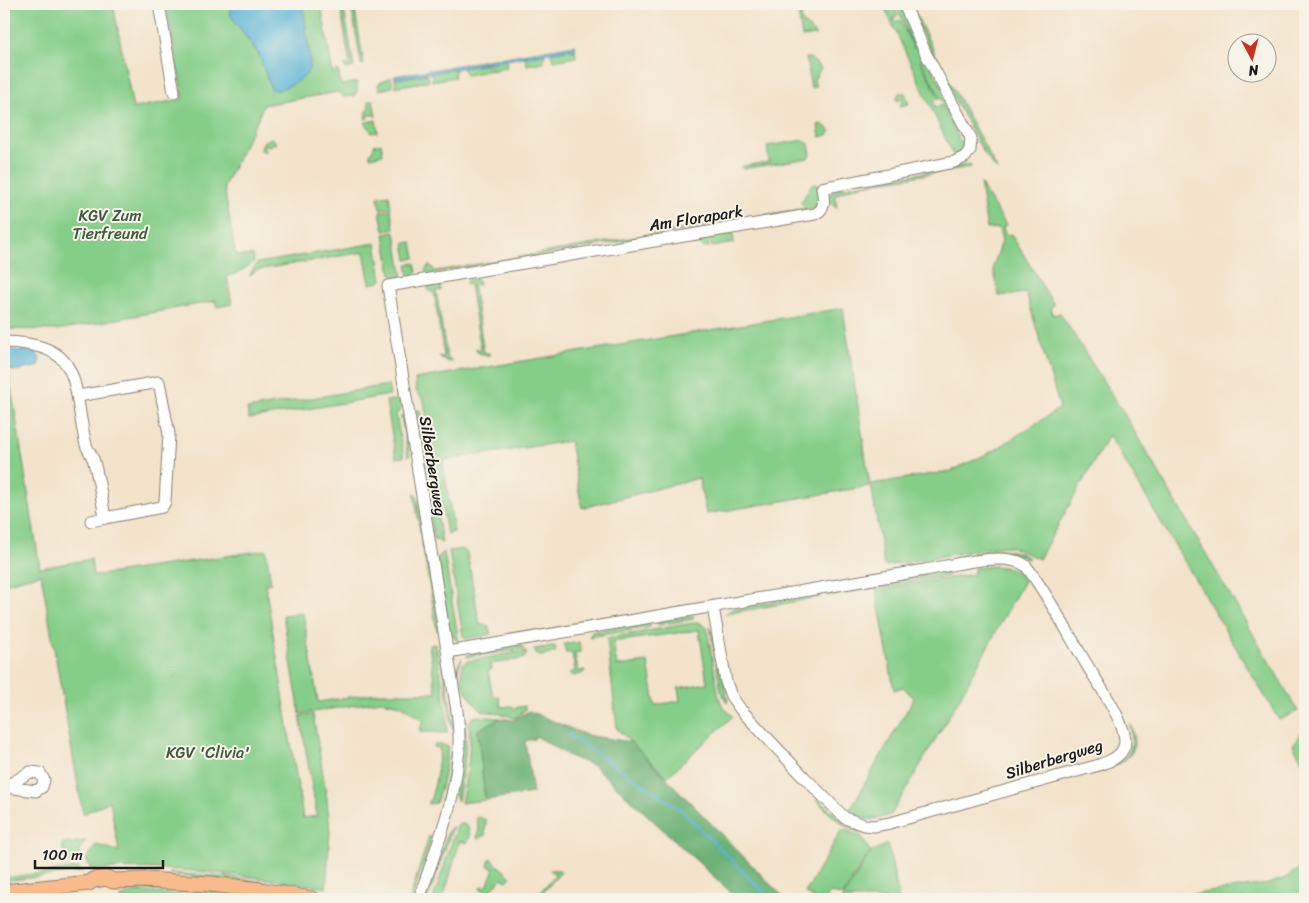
<svg xmlns="http://www.w3.org/2000/svg" width="1309" height="903" font-family="Sriracha,sans-serif">
<rect width="100%" height="100%" fill="#f7f3e8"/>
<filter id="ink" filterUnits="userSpaceOnUse"><feTurbulence type="fractalNoise" baseFrequency=".02" numOctaves="2"/><feDisplacementMap in="SourceGraphic" scale="10" xChannelSelector="R" yChannelSelector="G"/><feConvolveMatrix kernelMatrix="1 2 1 2 8 2 1 2 1" color-interpolation-filters="sRGB"/></filter>
<filter id="wash" filterUnits="userSpaceOnUse"><feTurbulence type="fractalNoise" baseFrequency=".0096" numOctaves="4" result="noise"/><feDisplacementMap in="SourceGraphic" scale="20" xChannelSelector="R" yChannelSelector="G"/><feGaussianBlur stdDeviation="1.12" result="paint"/><feColorMatrix in="noise" values="0 0 0 0 0 0 0 0 0 0 0 0 0 0 0 0 0 1.4 0 .05"/><feComposite in="paint" operator="in"/></filter>
<g filter="url(#wash)">
<rect width="100%" height="100%" fill="#f3e3ca"/>
<g fill="#85ce89" stroke="#507552" fill-rule="evenodd">
<polygon points="4,4 113,4 133,108 183,99 166,4 230,4 229,7 247,39 261,58 304,16 303,4 321,4 333,74 338,69 341,85 357,82 357,92 354,96 344,97 338,92 263,105 259,116 224,186 235,252 239,256 253,255 254,262 238,273 227,276 232,304 217,307 215,299 215,301 58,330 4,329"/>
<polygon points="340,4 343,4 354,67 347,69 345,68 344,64 350,66"/>
<polygon points="351,4 354,4 364,65 361,64"/>
<polygon points="883,4 893,4 898,15 893,18 895,22 900,20 914,49 896,4 899,4 966,134 964,141 920,60 939,98 933,102 936,107 942,104 964,149 954,157"/>
<path d="M908,4H911L940,64L998,171C983,155 974,134 963,115C943,78 925,42 908,4Z"/>
<polygon points="807,5 801,17 803,24 805,24 816,35 802,37 797,6"/>
<polygon points="571,49 572,51 575,50 576,57 554,61 553,57 550,54 551,52"/>
<polygon points="545,53 544,62 527,65 525,57"/>
<polygon points="806,58 810,58 821,68 814,80 816,87 811,88"/>
<polygon points="507,60 506,68 490,71 489,63"/>
<polygon points="487,64 488,71 466,75 462,68"/>
<polygon points="457,69 454,74 455,77 432,81 431,73"/>
<polygon points="427,74 429,81 396,87 395,79"/>
<polygon points="391,77 393,87 379,90 378,84"/>
<polygon points="899,93 905,93 909,104 900,106 903,99 900,98 899,101 896,100"/>
<polygon points="373,100 376,117 374,115 368,115 368,118 365,119 369,106 368,101"/>
<polygon points="376,120 378,132 372,133 365,122"/>
<polygon points="822,124 831,131 828,135 820,137 818,125"/>
<polygon points="271,138 277,143 275,145 273,143 271,146 266,145 263,147 267,151 263,151 260,149 264,141"/>
<polygon points="804,140 809,144 811,153 808,158 743,169 742,166 769,162 767,146"/>
<polygon points="381,143 383,154 370,157 370,154 374,147 374,145"/>
<path d="M970,164L971,167L857,186L835,195L837,208C830,205 828,200 830,193L839,188Z"/>
<polygon points="813,183 817,185 820,200 815,209 428,274 425,271 428,266 431,266 436,271 806,208 801,203 811,185"/>
<polygon points="980,183 1006,225 1003,228 1006,235 1011,234 1054,305 1050,308 1053,315 1060,313 1123,412 1298,711 1279,720 1109,435 1039,559 1012,547 1002,546 884,566 871,484 951,471 995,450 1060,408 1026,293 999,296 993,267 1002,241 999,228 987,229"/>
<polygon points="389,195 391,208 380,209 378,197"/>
<polygon points="391,210 394,229 384,231 380,212"/>
<polygon points="395,232 403,278 395,278 391,274 384,234"/>
<polygon points="733,233 734,243 712,247 710,236"/>
<polygon points="708,237 709,247 703,248 700,244 694,245 693,239"/>
<polygon points="412,242 415,258 407,260 404,243"/>
<polygon points="376,243 382,280 380,282 370,284 364,252 257,270 249,276 257,263"/>
<polygon points="415,263 417,272 413,277 409,277 407,264"/>
<polygon points="475,279 478,281 479,285 473,284 484,352 490,354 487,356 477,352 476,348 481,350 470,285 466,284 467,280"/>
<polygon points="437,285 440,286 441,291 436,290 447,358 453,361 450,362 441,359 439,356 444,357 434,293 428,290 429,286"/>
<polygon points="843,308 870,486 706,514 699,478 582,508 570,441 444,460 443,464 454,532 447,534 424,401 416,391 415,379"/>
<path d="M4,354H5L9,374L40,568L91,559L93,576L266,550L271,583L265,584L303,818L317,816L300,716L313,714L327,799L330,832L326,888C248,876 170,864 91,870L86,859L96,845L119,851L110,801L83,814L41,574L4,584Z"/>
<polygon points="388,385 390,395 249,419 247,409"/>
<polygon points="401,399 402,408 396,415 404,457 396,458 386,401"/>
<polygon points="420,410 442,543 434,539 412,414 414,411"/>
<polygon points="403,414 410,455 408,457 401,416"/>
<polygon points="414,494 417,495 439,628 437,631"/>
<polygon points="462,549 467,553 480,625 484,624 489,627 491,634 466,639 463,636 449,551"/>
<path d="M999,549L1018,552L1029,558L1026,559C1010,548 991,554 973,557L972,554Z"/>
<polygon points="444,552 459,643 449,631 437,558"/>
<path d="M994,566L1011,568L1025,579L959,699L891,815C875,820 863,822 848,813L914,698L903,687L894,690L876,590L974,574V568Z"/>
<polygon points="943,571 946,573 947,576 828,596 827,593 830,591"/>
<polygon points="817,593 820,594 821,597 725,614 733,609"/>
<polygon points="303,613 318,702 376,693 436,693 429,645 436,644 447,717 447,733 420,732 421,726 424,721 401,705 381,701 300,714 283,615"/>
<polygon points="693,615 693,619 658,625 657,621"/>
<polygon points="647,622 651,624 650,627 589,637 592,632"/>
<path d="M699,622L707,628L719,698L723,707L733,716L667,777L617,729L607,638ZM699,630L707,683L678,688L680,701L655,705L648,662L617,666L613,642Z"/>
<polygon points="710,627 713,635 728,700 727,703 721,691"/>
<path d="M579,642L581,652L575,653L578,671L585,670C584,675 577,675 572,676L569,673L575,671L572,653H566L564,644Z"/>
<polygon points="520,644 524,649 467,657 467,655 475,652"/>
<polygon points="555,646 556,651 554,653 540,656 536,654 534,649"/>
<path d="M526,651V656L523,659L491,664L492,669L488,671L493,696H499L501,707L512,706L513,708L525,706V710L515,718L502,714L482,711C469,698 458,684 463,664L468,661Z"/>
<polygon points="443,656 454,728 452,729 442,660"/>
<polygon points="462,658 458,671 465,719 466,744 464,766 458,801 455,796 456,668"/>
<polygon points="477,716 500,718 478,730 485,800 461,803 468,767 470,740 469,722 472,718"/>
<path d="M1130,724C1146,756 1118,766 1095,773L1093,771C1109,767 1131,763 1132,741C1132,735 1130,730 1130,724Z"/>
<polygon points="1305,726 1305,766 1293,745"/>
<path d="M436,744L448,746C446,766 443,784 436,803L428,804V801H430C436,783 438,766 440,748L433,747Z"/>
<polygon points="452,749 454,751 450,781 445,801 441,802 449,769"/>
<path d="M816,799H819L843,822L860,830L863,833C842,828 830,814 816,799Z"/>
<polygon points="478,817 486,820 485,835 479,839 477,838 479,829 476,818"/>
<polygon points="458,824 464,824 468,827 470,836 467,843 460,841 443,899 433,899"/>
<polygon points="453,826 428,899 426,899 448,831"/>
<polygon points="842,829 861,836 870,851 843,895 830,893 826,899 815,899 805,893"/>
<polygon points="429,836 432,838 412,899 410,898"/>
<polygon points="86,841 80,848 79,861 66,863 62,844"/>
<polygon points="888,844 899,899 842,899 871,852"/>
<polygon points="490,858 511,877 507,881 502,878 491,890 495,894 491,896 480,888 481,886 487,887 494,868 488,866"/>
<polygon points="1305,865 1305,899 1157,899 1268,884 1285,878"/>
<polygon points="79,868 83,872 4,881 4,878"/>
<polygon points="550,870 559,870 561,872 537,899 534,899 555,875"/>
<polygon points="170,873 229,877 345,895 359,899 169,874"/>
<path d="M139,887L230,892L275,899C255,899 237,895 217,893C186,891 154,889 123,891Z"/>
<path d="M149,893L198,895V899H120C127,891 139,893 149,893Z"/>
</g>
<polygon fill="#6cb175" stroke="#446648" points="529,711 586,735 631,742 785,899 738,899 594,766 569,756 536,736 534,739 525,741 533,793 485,800 478,730 500,718 513,720"/>
<g fill="#5ab4d7" stroke="#3b687a">
<polygon points="230,4 303,4 310,61 309,69 305,76 297,82 278,90 271,89 259,54 231,16"/>
<polygon points="575,45 576,50 572,51 571,49 395,79 394,76"/>
<polygon points="10,350 36,352 40,359 38,367 13,371 10,370 8,352"/>
</g>
<g fill="none" stroke-linecap="round" stroke-linejoin="round">
<polyline stroke="#5ab4d7" stroke-width="2.5" points="568,734 681,810 771,899"/>
</g>
</g>
<g filter="url(#ink)">
<g fill="none" stroke-linecap="round" stroke-linejoin="round">
<defs>
<g id="minor">
<polyline points="159,4 174,92"/>
<path d="M4,342C86,344 71,383 86,445C88,451 93,456 94,462C99,480 102,500 105,518L162,507L165,502L169,434L159,382L78,396"/>
<polyline points="91,521 105,518"/>
<path d="M448,652L925,570C949,566 1006,550 1026,566C1048,595 1065,628 1084,660C1094,678 1125,720 1125,741C1125,755 1111,761 1099,765L890,823L874,826L864,825L845,818L805,778L741,710L731,696L726,682L713,607"/>
<polyline points="4,788 30,772 40,773 44,780 42,787 36,791 5,787"/>
<path d="M419,899C434,854 454,806 458,758C461,736 458,714 454,693L388,286L815,214C826,209 824,199 822,188L954,162L965,157L970,150L971,138L926,54L904,4"/>
</g>
<polyline id="major" points="4,892 89,883 93,880 107,878 113,881 145,880 211,884 260,890 311,899"/>
</defs>
<use href="#minor" stroke="#888073" stroke-width="13"/>
<use href="#major" stroke="#888073" stroke-width="17"/>
<use href="#minor" stroke="#fff" stroke-width="11"/>
<use href="#major" stroke="#fabb8c" stroke-width="15"/>
</g>
</g>
<g text-anchor="middle" dominant-baseline="central" stroke-width="4" stroke-linejoin="round" paint-order="stroke">
<g font-size="16" fill="#415a42" stroke="#f7f3e8">
<text x="110" y="215">KGV Zum<tspan x="110" dy="18">Tierfreund</tspan></text>
<text x="208" y="752">KGV 'Clivia'</text>
</g>
<g font-size="16" fill="#1c1c1c" stroke="#f7f3e8">
<text transform="translate(696 218) rotate(-9)">Am Florapark</text>
<text transform="translate(433 466) rotate(81)">Silberbergweg</text>
<text transform="translate(1054 759) rotate(-17)">Silberbergweg</text>
</g>
</g>
<rect width="1309" height="903" fill="none" stroke="#f7f3e8" stroke-width="20"/>
<g transform="translate(1252 58) rotate(173)"><circle r="24" fill="#f7f3e8" stroke="#9f9d96"/>
<path d="M0-4L9 19L0 12L-9 19Z" fill="#c8321e"/>
<text y="-8" font-size="14" font-weight="bold" text-anchor="middle" fill="#1c1c1c">N</text>
</g>
<path d="M35 860v8h128v-8" fill="none" stroke="#1c1c1c" stroke-width="2.5"/>
<text x="42" y="860" font-size="15" fill="#1c1c1c" stroke="#f7f3e8" stroke-width="4" paint-order="stroke">100 m</text>
</svg>
